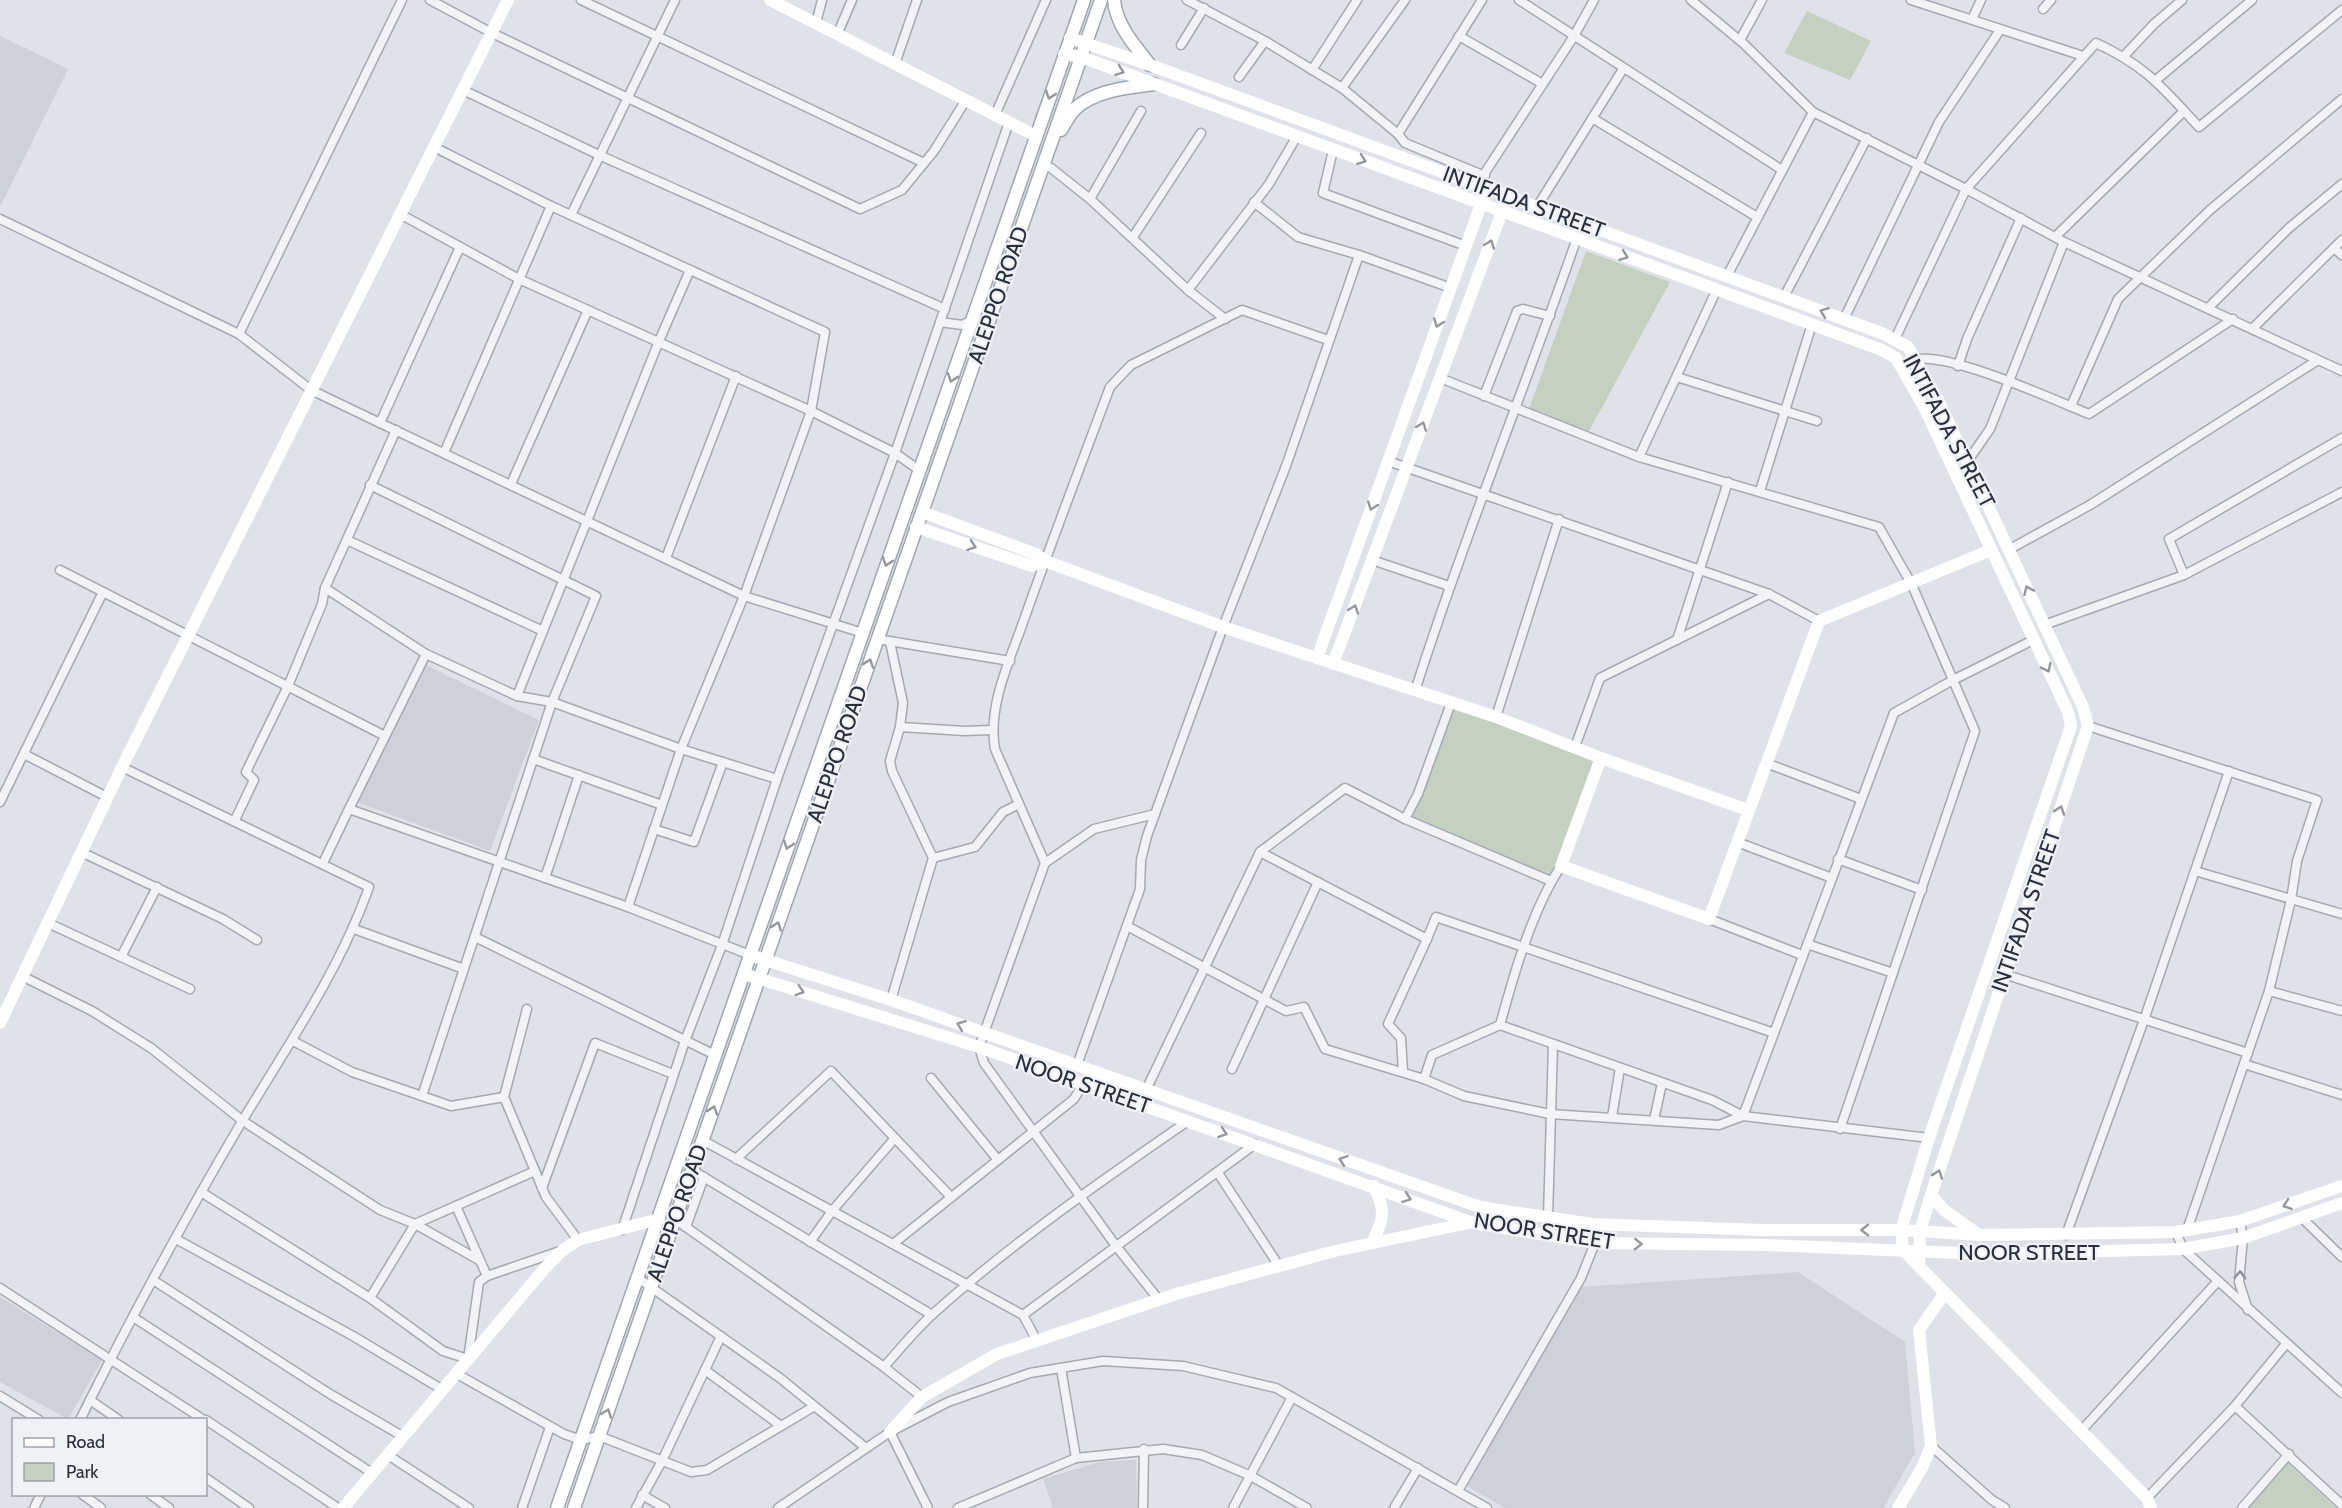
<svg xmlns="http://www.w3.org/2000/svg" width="2342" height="1508" font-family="Cabin,sans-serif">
<rect width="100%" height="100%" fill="#dfe2e8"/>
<g fill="#cdd1d9">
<polygon points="0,36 68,69 1,205 0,205"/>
<polygon points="426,665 539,720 490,851 357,802"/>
<polygon points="1798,1272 1905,1342 1915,1453 1883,1508 1505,1508 1467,1486 1582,1287"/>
<polygon points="0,1297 102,1360 68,1419 0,1382"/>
<polygon points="1136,1460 1137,1508 1053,1508 1043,1479 1100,1462"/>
</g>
<g fill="#c4d1c0">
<polygon points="1807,11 1871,41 1850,80 1784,53"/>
<polygon points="1586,251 1670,282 1588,433 1529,409"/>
<polygon points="1452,707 1597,760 1559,865 1550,877 1408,818"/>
<polygon points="2287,1462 2336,1508 2247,1508"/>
</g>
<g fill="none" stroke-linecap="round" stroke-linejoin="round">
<defs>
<g id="street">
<polyline points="430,0 492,33 860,209 902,190 934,151 966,100"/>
<polyline points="581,0 924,163"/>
<polyline points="1187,0 1265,41 1342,88 1398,134 1482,0"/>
<polyline points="1519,0 1782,170"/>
<polyline points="1691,0 1744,44 1813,112 1966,189 2064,242 2342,371"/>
<polyline points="1911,0 2083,56"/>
<polyline points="2043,9 2051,0"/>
<polyline points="1972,19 1981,0"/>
<polyline points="816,23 822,0"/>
<polyline points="837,35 852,0"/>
<polyline points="1459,36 1541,83"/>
<polyline points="1740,40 1762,0"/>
<polyline points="1181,45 1204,8"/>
<polyline points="2124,56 2154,24 2182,0"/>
<polyline points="895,64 917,0"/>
<polyline points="1312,70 1357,0"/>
<polyline points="1239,77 1265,41"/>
<polyline points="2156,80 2252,0"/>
<polyline points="1342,88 1405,0"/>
<polyline points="463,90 599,155 945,309"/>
<polyline points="995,115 1046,0"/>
<polyline points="1592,118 1757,217"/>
<polyline points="1398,134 1405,143 1485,176"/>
<polyline points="434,147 551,206 825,332 811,411 744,596 681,749 628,907"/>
<polyline points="1333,150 1323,193 1466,246"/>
<polyline points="1043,165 1051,168 1090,199 1188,290"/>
<polyline points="1477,185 1574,36 1594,0"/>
<polyline points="1090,199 1141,111"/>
<polyline points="1254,202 1298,237 1359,255"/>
<polyline points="1537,207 1623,69"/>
<polyline points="400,214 519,279 811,411 895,453 919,470"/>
<polyline points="571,215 675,0"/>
<polyline points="0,219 239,334 311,390 380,423 744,596 863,633"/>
<polyline points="1133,237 1201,133"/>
<polyline points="2055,237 2184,111"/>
<polyline points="2334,248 2342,255"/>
<polyline points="1727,276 1813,112"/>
<polyline points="1784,297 1867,138"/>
<polyline points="2208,308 2289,228 2342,184"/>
<polyline points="1225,319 1188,290 1269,184 1297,136"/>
<polyline points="1844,319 1939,122 2000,30"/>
<polyline points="940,322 962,325 972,320"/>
<polyline points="2253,328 2342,240"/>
<polyline points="239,334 402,0"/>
<path d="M1895,339L1966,189L2096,43C2146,66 2162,87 2199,127L2342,10"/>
<polyline points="1958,366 1967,339 2021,218"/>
<path d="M1903,367C1906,365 1911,362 1915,360C1945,350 2057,401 2089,414L2233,319"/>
<polyline points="1677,377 1817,421"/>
<polyline points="1440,378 1639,457 1879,527 1912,585 1975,731 1840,1129"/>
<polyline points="1484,396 1517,311 1523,309 1550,316"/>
<polyline points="2071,406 2118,299 2210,210 2342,99"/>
<polyline points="380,423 460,247"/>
<polyline points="396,430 325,588 426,654 517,696 552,702 681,749 777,779"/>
<polyline points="444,453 551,206"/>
<polyline points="1639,457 1717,289"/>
<polyline points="1388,461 1769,594 1819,621"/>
<polyline points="1967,462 1990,429 2064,242"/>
<polyline points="511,484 588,310"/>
<polyline points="370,485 596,596 552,702 422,1096"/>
<polyline points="1760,491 1812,324"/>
<polyline points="347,540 543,631"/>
<polyline points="2010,549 2090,505 2318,360"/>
<polyline points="666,558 736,376"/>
<polyline points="1372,560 1449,586"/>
<polyline points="60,570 385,736"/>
<polyline points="2184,575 2169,539 2342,438"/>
<polyline points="2044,625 2184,575 2342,492"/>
<polyline points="877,639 1010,661"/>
<polyline points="1677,640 1728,482"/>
<polyline points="890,642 903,703 900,727"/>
<polyline points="426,654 349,809 628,907 750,955"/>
<path d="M1415,691C1464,538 1524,390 1577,238"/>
<polyline points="517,696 659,341 690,270"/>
<polyline points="1496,717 1559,519"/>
<polyline points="2088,726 2317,800 2297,861 2291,900 2269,991 2187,1230"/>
<polyline points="1575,747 1600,678 1769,594"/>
<polyline points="24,754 107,797"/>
<polyline points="533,759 662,805"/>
<polyline points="1766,763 1861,799"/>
<polyline points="0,802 103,592"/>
<polyline points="1155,814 1094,829 1045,863 979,1047 984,1063 1116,1246 1159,1300"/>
<polyline points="1405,819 1418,794 1451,703"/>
<polyline points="235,820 254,780 246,772 288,686 322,604 325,588"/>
<polyline points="654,829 694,842 723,762"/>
<polyline points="1737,842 1832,878"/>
<polyline points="81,852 223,919 257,940"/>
<polyline points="1260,852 1427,939 1436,917 1774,1033"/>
<polyline points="933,858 975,847 1003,812 1019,804"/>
<polyline points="1838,859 1922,890"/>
<polyline points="323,863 349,809"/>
<path d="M1045,863L995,749C987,704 1012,656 1026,614C1053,538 1082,462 1110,387L1131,365L1242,310L1328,340"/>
<polyline points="2195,871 2342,914"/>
<polyline points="545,878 579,775"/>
<polyline points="1709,919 1802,955"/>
<polyline points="48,923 190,989"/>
<polyline points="1127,926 1286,1011 1304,1007 1325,1049 1424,1079 1464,1096 1550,1114 1719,1125 1743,1116 1894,713 1953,680 2033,640"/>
<polyline points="354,929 464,969"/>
<polyline points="475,937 715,1055"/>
<polyline points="1807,944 1893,973"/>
<polyline points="121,957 157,887"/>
<polyline points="2004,974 2248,1053"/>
<polyline points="22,976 92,1011 151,1048 243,1121 380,1210 415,1224 535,1171"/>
<polyline points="2269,991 2342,1011"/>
<polyline points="891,1000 933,858 892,771 890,761 900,727 965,731 991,730"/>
<path d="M1500,1025C1514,974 1532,910 1561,866"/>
<polyline points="293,1041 352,1072 451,1106 504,1097 546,1197 578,1240"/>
<polyline points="2244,1064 2342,1095"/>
<polyline points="1077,1065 1140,889 1141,860 1147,836 1223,627 1286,466 1359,255 1451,288"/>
<polyline points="1232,1069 1318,882"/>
<polyline points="1403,1072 1401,1038 1388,1024 1427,939"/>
<polyline points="931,1078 998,1160"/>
<polyline points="1424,1079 1432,1055 1500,1025 1712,1100 1743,1116 1929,1138"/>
<polyline points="1146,1090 1260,852 1345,788 1405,819 1551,881"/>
<polyline points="504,1097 527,1009"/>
<polyline points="1612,1117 1620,1068"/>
<polyline points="1654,1120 1662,1083"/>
<polyline points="702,1140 1023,1315 1037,1341"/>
<polyline points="736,1159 831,1071 951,1197"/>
<polyline points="692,1170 932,1315"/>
<polyline points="1218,1173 1279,1266"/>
<polyline points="542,1188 595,1043 673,1074"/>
<polyline points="201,1192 370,1298 443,1351 468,1359 479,1282 487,1276 560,1251"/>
<polyline points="456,1206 487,1276"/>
<polyline points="2301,1217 2342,1257"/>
<polyline points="1548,1218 1553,1044"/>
<polyline points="676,1220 884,1367 922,1397"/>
<polyline points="2240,1221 2243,1238 2239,1282 2248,1310"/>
<polyline points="686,1227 704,1177"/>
<polyline points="622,1230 685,1041 722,945 777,779 895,453 1009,122"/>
<polyline points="2176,1232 2183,1249 2342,1393"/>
<polyline points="2066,1235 2144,1020 2229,771"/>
<polyline points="176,1239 353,1336 443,1390"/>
<polyline points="810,1242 832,1211 895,1138"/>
<polyline points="893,1244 1074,1099 1083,1084"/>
<polyline points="638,1278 780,1378 866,1448"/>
<polyline points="153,1280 330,1394 404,1437"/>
<polyline points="0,1288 204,1420"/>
<polyline points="370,1298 415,1224 479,1260"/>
<polyline points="1023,1315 1255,1144"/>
<polyline points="133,1317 372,1473"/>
<path d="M884,1367C900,1349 916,1329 934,1313C1013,1242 1101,1181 1188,1121"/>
<polyline points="1061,1368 1076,1458"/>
<polyline points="705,1370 781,1426"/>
<polyline points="457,1374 564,1434 581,1440 599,1436 691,1472 707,1470 813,1407"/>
<polyline points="0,1396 39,1420"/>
<polyline points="90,1400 119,1420"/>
<polyline points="2235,1406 2342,1505"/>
<path d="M80,1420C130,1319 184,1220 241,1123C287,1046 339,972 369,887L122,767"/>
<polyline points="206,1420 338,1508"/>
<polyline points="2081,1431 2217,1282"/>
<polyline points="890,1432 928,1508"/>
<polyline points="1931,1446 1992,1500 2005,1508"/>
<polyline points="388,1455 469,1508"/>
<polyline points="206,1478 249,1508"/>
<polyline points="1458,1491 1581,1278 1595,1243"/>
<polyline points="82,1494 101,1508"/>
<polyline points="150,1494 169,1508"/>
<polyline points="642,1495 665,1508"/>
<polyline points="2147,1498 2235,1406 2286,1344"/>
<polyline points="34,1508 41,1494"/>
<polyline points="522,1508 550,1427"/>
<polyline points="636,1508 662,1461 721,1336"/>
<polyline points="778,1508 890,1432 948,1402 1030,1373 1103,1361 1183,1366 1276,1388 1487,1508"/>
<polyline points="958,1508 1076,1458 1163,1449 1202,1455 1251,1476 1307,1508"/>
<polyline points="1143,1508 1144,1449"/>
<polyline points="1233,1508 1292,1397"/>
<polyline points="1394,1508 1418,1468"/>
<polyline points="2242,1508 2289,1454"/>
</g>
<g id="primary">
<path d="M1114,0C1116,25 1135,46 1150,65"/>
<path d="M1061,130C1065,123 1069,116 1074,110C1092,91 1129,87 1154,84"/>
<polyline points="557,1508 1084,0"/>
<polyline points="574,1508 1101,0"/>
</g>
</defs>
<use href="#street" stroke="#a4a9b2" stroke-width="11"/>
<use href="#primary" stroke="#9fa6b3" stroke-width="15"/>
<use href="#street" stroke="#f1f3f6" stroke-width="8"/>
<g stroke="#fff" stroke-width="12">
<polyline points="770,0 1036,136"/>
<polyline points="1070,38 1150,65 1884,334 1908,347 1938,400 2083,707 2088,726 1931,1195 1920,1231 1919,1267"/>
<polyline points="1064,54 1081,57 1882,350 1896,358 1924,407 2068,712 2071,726 1929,1138 1901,1230 1903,1250 2147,1498 2151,1508"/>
<polyline points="922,512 1036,554 1045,561 1223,627 1496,717 1601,758 1748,810"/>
<polyline points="916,527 1032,566 1045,561"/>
<polyline points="1317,658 1484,196"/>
<polyline points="1333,664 1505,204"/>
<polyline points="1601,758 1561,866 1709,919 1819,621 1991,550"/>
<polyline points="750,955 891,1000 1480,1207 1592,1224 1763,1230 1901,1230 1980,1235 2176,1232 2240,1221 2342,1186"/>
<polyline points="744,974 979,1047 1473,1223 1595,1243 1765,1245 1983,1254 2183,1249 2243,1238 2342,1203"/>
<polyline points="0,1023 122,767 508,0"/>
<polyline points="1931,1195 1944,1210 1979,1235"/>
<path d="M1372,1243C1384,1218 1386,1212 1374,1186"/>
<polyline points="890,1432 922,1397 997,1354 1176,1294 1335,1251 1473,1222"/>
<polyline points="343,1508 545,1268 563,1250 578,1240 659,1219"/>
<polyline points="1898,1508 1922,1468 1931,1446 1919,1330 1944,1294"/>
</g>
<use href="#primary" stroke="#fff" stroke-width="12"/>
</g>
<defs><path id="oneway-chevron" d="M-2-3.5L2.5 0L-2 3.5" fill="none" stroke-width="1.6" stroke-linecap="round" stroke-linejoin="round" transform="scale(1.5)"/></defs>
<g stroke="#94979e">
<use href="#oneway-chevron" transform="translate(1120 71) rotate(20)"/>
<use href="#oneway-chevron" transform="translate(1050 95) rotate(109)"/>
<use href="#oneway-chevron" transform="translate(1362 160) rotate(20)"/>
<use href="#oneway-chevron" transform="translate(1490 244) rotate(-70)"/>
<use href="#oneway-chevron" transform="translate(1624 256) rotate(20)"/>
<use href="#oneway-chevron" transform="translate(1824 312) rotate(-160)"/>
<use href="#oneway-chevron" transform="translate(1438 323) rotate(110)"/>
<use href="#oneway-chevron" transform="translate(952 378) rotate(109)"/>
<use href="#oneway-chevron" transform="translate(1422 426) rotate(-69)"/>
<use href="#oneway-chevron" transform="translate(1372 506) rotate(110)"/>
<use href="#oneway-chevron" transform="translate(972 546) rotate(19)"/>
<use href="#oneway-chevron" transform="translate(887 562) rotate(109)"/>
<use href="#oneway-chevron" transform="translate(2028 590) rotate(-114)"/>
<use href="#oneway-chevron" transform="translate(1354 609) rotate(-70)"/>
<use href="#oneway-chevron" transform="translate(869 663) rotate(-71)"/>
<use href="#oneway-chevron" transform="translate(2047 668) rotate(64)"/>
<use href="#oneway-chevron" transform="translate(2060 810) rotate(-71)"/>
<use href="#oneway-chevron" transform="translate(788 845) rotate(109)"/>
<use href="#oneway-chevron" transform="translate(777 926) rotate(-71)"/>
<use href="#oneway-chevron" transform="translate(800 991) rotate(17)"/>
<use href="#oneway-chevron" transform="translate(961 1025) rotate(-160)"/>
<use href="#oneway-chevron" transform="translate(713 1110) rotate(-71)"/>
<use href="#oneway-chevron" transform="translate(1223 1133) rotate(19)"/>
<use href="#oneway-chevron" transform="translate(1343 1160) rotate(-161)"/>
<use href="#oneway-chevron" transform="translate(1938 1174) rotate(-71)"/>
<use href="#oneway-chevron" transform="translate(1407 1198) rotate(20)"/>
<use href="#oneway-chevron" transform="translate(2287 1205) rotate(161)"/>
<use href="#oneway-chevron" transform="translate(1865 1230) rotate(180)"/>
<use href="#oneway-chevron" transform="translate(1638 1244) rotate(1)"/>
<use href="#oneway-chevron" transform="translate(607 1413) rotate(-70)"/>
</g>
<use stroke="#8c919a" href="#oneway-chevron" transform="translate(2240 1275) rotate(-88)"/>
<g text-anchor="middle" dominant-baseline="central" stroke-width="4.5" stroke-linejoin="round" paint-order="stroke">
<g font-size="22" fill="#282f3e" stroke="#eef1f5">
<text transform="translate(1524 202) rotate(20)">INTIFADA STREET</text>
<text transform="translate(998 295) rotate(-71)">ALEPPO ROAD</text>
<text transform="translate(1949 431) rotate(62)">INTIFADA STREET</text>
<text transform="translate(837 754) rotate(-71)">ALEPPO ROAD</text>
<text transform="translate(2026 911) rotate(-71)">INTIFADA STREET</text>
<text transform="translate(1083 1084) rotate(19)">NOOR STREET</text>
<text transform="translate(677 1213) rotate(-71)">ALEPPO ROAD</text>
<text transform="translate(1544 1231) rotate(9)">NOOR STREET</text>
<text x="2029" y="1252">NOOR STREET</text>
</g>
</g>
<rect x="12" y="1418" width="195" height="78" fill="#eef1f5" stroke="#9fa3ac" stroke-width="1.5"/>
<rect x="24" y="1438" width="30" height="9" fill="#ffffff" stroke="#9fa3ac" stroke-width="1.5"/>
<text x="66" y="1448" font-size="18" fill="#282f3e">Road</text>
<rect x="24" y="1463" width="30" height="18" fill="#c4d1c0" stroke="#9fa3ac" stroke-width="1.5"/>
<text x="66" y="1478" font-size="18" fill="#282f3e">Park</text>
</svg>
